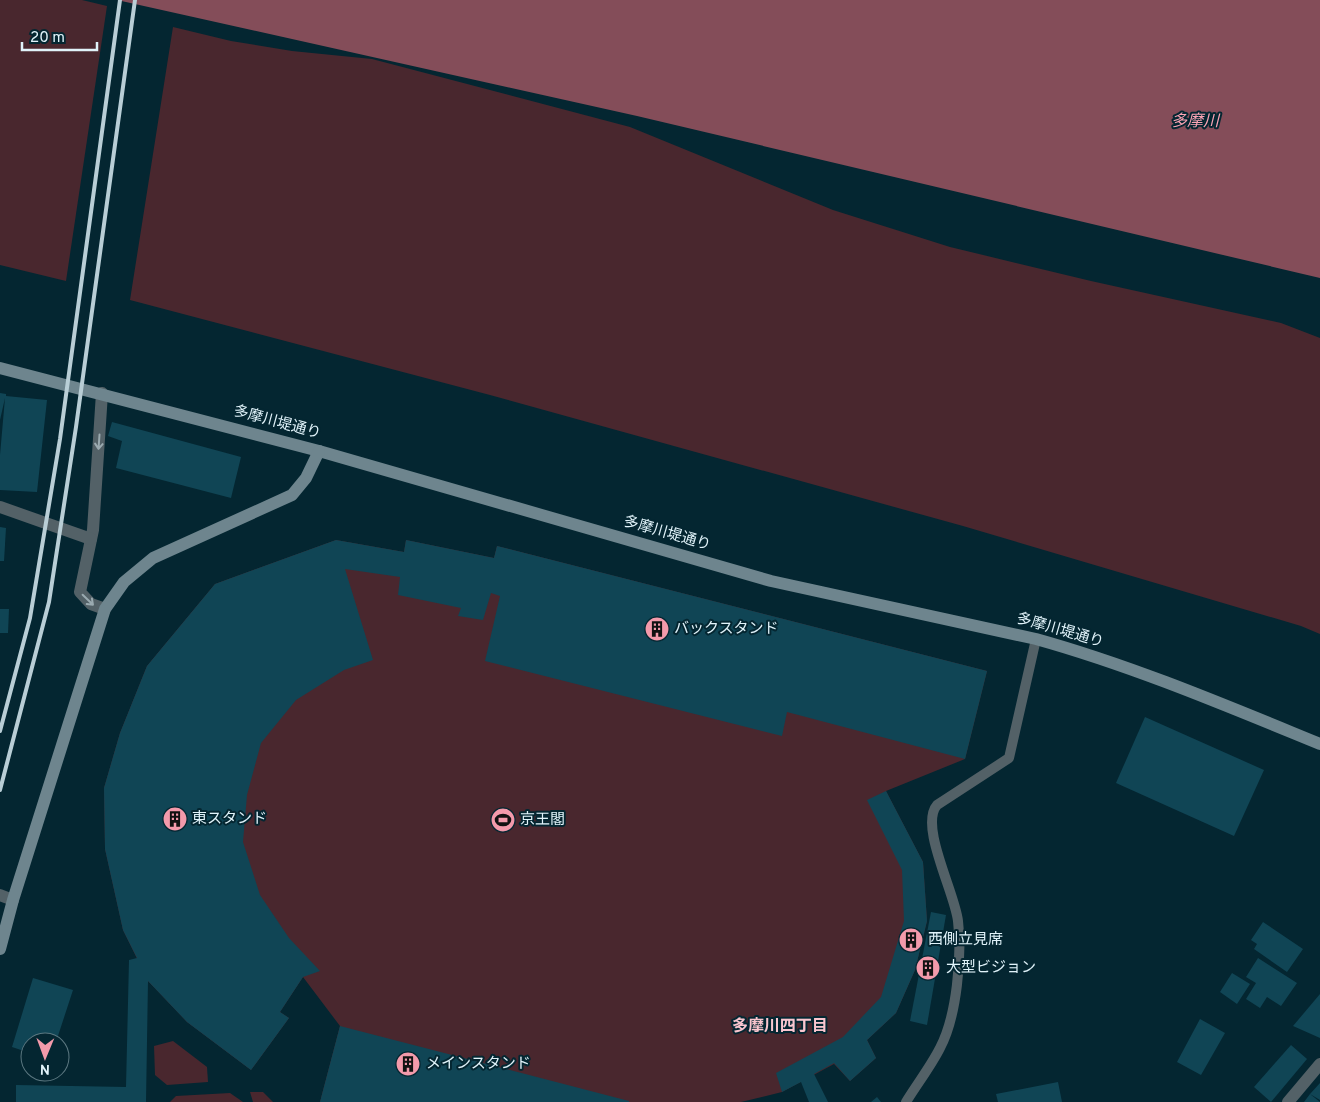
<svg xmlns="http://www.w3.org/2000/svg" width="1320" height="1102" font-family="Overpass,'Noto Sans JP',sans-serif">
<rect width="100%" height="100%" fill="#042631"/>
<g fill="#49272e">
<polygon points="0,0 82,0 107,6 66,281 0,265"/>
<polygon points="173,27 231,41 292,51 372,59 630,127 833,210 950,247 1091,281 1281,323 1320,338 1320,634 1301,626 963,526 490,395 130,300"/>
<polygon points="336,540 404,552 406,540 494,558 497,546 987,671 965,759 886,791 923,862 927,921 915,970 896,1013 867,1040 876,1058 850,1081 834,1064 782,1092 741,1102 320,1102 340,1026 303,977 280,1012 289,1018 251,1070 187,1022 148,981 123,930 105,849 104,788 120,733 147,666 215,584"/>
<polygon points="173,1041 207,1067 208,1082 167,1085 155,1075 154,1046"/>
<polygon points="250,1092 263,1092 273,1102 253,1102"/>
<polygon points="230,1093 243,1102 170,1102 176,1096"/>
</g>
<polygon fill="#844d59" points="117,0 1320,0 1320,278 637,116"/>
<g fill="#104555">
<polygon points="0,393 6,394 6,396 47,400 37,492 0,490 0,455 5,398 0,420"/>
<polygon points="112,422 241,457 231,498 116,468 122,441 108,436"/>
<polygon points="0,527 6,528 4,561 0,561"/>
<polygon points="336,540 404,552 406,540 494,558 497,546 987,671 965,759 787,712 782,736 485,661 500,596 491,593 483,620 458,616 461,608 398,595 400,577 345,569 373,660 344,670 296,700 261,743 247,795 243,842 260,895 289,938 320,971 303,977 280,1012 289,1018 251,1070 187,1022 148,981 146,1102 16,1102 16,1085 126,1087 129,960 137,958 123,930 105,849 104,788 120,733 147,666 215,584"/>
<polygon points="0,609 9,609 8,633 0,633"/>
<polygon points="1145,717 1264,770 1234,836 1116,783"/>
<polygon points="886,791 923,862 927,921 915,970 896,1013 867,1040 876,1058 850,1081 834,1063 814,1074 828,1102 809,1102 801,1082 782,1092 776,1073 843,1037 881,997 904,921 902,870 867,800"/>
<polygon points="931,912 946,915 927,1025 910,1021"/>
<polygon points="1263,922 1303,949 1287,972 1254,949 1257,944 1251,940"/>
<polygon points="1258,958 1297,983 1281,1006 1267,997 1260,1008 1246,999 1256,983 1246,977"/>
<polygon points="1232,973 1250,984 1237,1004 1220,992"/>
<polygon points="33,978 73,990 56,1042 30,1042 30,1053 12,1047"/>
<polygon points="1320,994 1320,1038 1293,1026"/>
<polygon points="1200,1019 1225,1033 1201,1075 1177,1062"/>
<polygon points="340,1026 629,1101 629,1102 320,1102"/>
<polygon points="1291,1045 1307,1059 1271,1102 1254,1087"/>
<polygon points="1058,1082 1062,1102 998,1102 996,1094"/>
<polygon points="1320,1083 1320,1100 1310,1094 1320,1102 1304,1102 1310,1094"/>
<polygon points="877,1097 881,1102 871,1102"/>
</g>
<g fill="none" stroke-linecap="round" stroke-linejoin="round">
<path stroke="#536167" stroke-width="10" d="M906,1102C917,1084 931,1066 940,1048C957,1016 962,956 958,921C955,893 919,826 937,805L1009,758L1036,639"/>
<g stroke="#536167" stroke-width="12">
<polyline points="102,393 93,530 80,592 91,604 105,609"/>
<polyline points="0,507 91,539"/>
<polyline points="0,895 13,900"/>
<polyline points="1288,1102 1320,1064"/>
</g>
<g stroke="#6e858e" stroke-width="12">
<path d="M0,368L319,451L771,581L1036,639C1133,666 1227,706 1320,744"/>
<polyline points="0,949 13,900 105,609 124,582 153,558 292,495 306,478 319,451"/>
</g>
<g stroke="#b9ced6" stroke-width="4">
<polyline points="0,731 30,618 60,439 120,0"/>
<polyline points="0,790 49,602 76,427 135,0"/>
</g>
</g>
<defs><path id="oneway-shaft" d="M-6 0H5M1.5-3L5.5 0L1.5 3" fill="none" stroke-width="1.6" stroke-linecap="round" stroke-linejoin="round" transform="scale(1.25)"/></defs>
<g stroke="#9aaab0">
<use href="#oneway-shaft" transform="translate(99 442) rotate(94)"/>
<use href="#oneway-shaft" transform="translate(88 600) rotate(44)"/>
</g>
<defs>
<symbol id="building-disc" viewBox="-11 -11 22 22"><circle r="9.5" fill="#f39aab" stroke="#042631"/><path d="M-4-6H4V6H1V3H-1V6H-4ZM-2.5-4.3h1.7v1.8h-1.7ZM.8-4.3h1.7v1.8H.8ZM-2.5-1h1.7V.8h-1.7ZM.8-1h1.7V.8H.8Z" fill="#111"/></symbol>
<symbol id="stadium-disc" viewBox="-11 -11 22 22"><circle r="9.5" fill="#f39aab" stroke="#042631"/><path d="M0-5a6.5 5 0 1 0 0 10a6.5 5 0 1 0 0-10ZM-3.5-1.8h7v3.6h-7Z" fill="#111"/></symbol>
</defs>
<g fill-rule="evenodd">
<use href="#building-disc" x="643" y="615" width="28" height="28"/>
<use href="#building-disc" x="161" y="805" width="28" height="28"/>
<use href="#stadium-disc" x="489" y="806" width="28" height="28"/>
<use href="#building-disc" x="897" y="926" width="28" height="28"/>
<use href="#building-disc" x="914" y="954" width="28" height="28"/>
<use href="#building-disc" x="394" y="1050" width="28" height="28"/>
</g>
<g text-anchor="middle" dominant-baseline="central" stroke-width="4" stroke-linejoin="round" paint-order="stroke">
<g font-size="15" fill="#e1f3fa" stroke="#042631">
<text transform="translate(277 423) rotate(15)">多摩川堤通り</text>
<text transform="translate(667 534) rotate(16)">多摩川堤通り</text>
<text transform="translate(1060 631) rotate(16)">多摩川堤通り</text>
</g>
<g font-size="15" fill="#e1f3fa" stroke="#042631" text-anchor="start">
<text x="674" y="629">バックスタンド</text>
<text x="192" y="819">東スタンド</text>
<text x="520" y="820">京王閣</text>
<text x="928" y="940">西側立見席</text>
<text x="946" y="968">大型ビジョン</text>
<text x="426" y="1064">メインスタンド</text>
</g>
<g font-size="16" font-style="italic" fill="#fca4b5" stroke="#042631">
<text x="1195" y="122">多摩川</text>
</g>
<g font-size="16" font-weight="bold" fill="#fac6cf" stroke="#042631">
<text x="780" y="1027">多摩川四丁目</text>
</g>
</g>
<g transform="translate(45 1057) rotate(181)"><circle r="24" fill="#042631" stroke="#5c7881"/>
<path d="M0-4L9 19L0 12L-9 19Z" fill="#f39aab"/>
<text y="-8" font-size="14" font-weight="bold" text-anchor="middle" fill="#e1f3fa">N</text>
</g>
<path d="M22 42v8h75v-8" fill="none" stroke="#e1f3fa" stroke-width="2.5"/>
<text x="30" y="42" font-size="15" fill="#e1f3fa" stroke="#042631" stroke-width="4" paint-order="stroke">20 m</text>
</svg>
